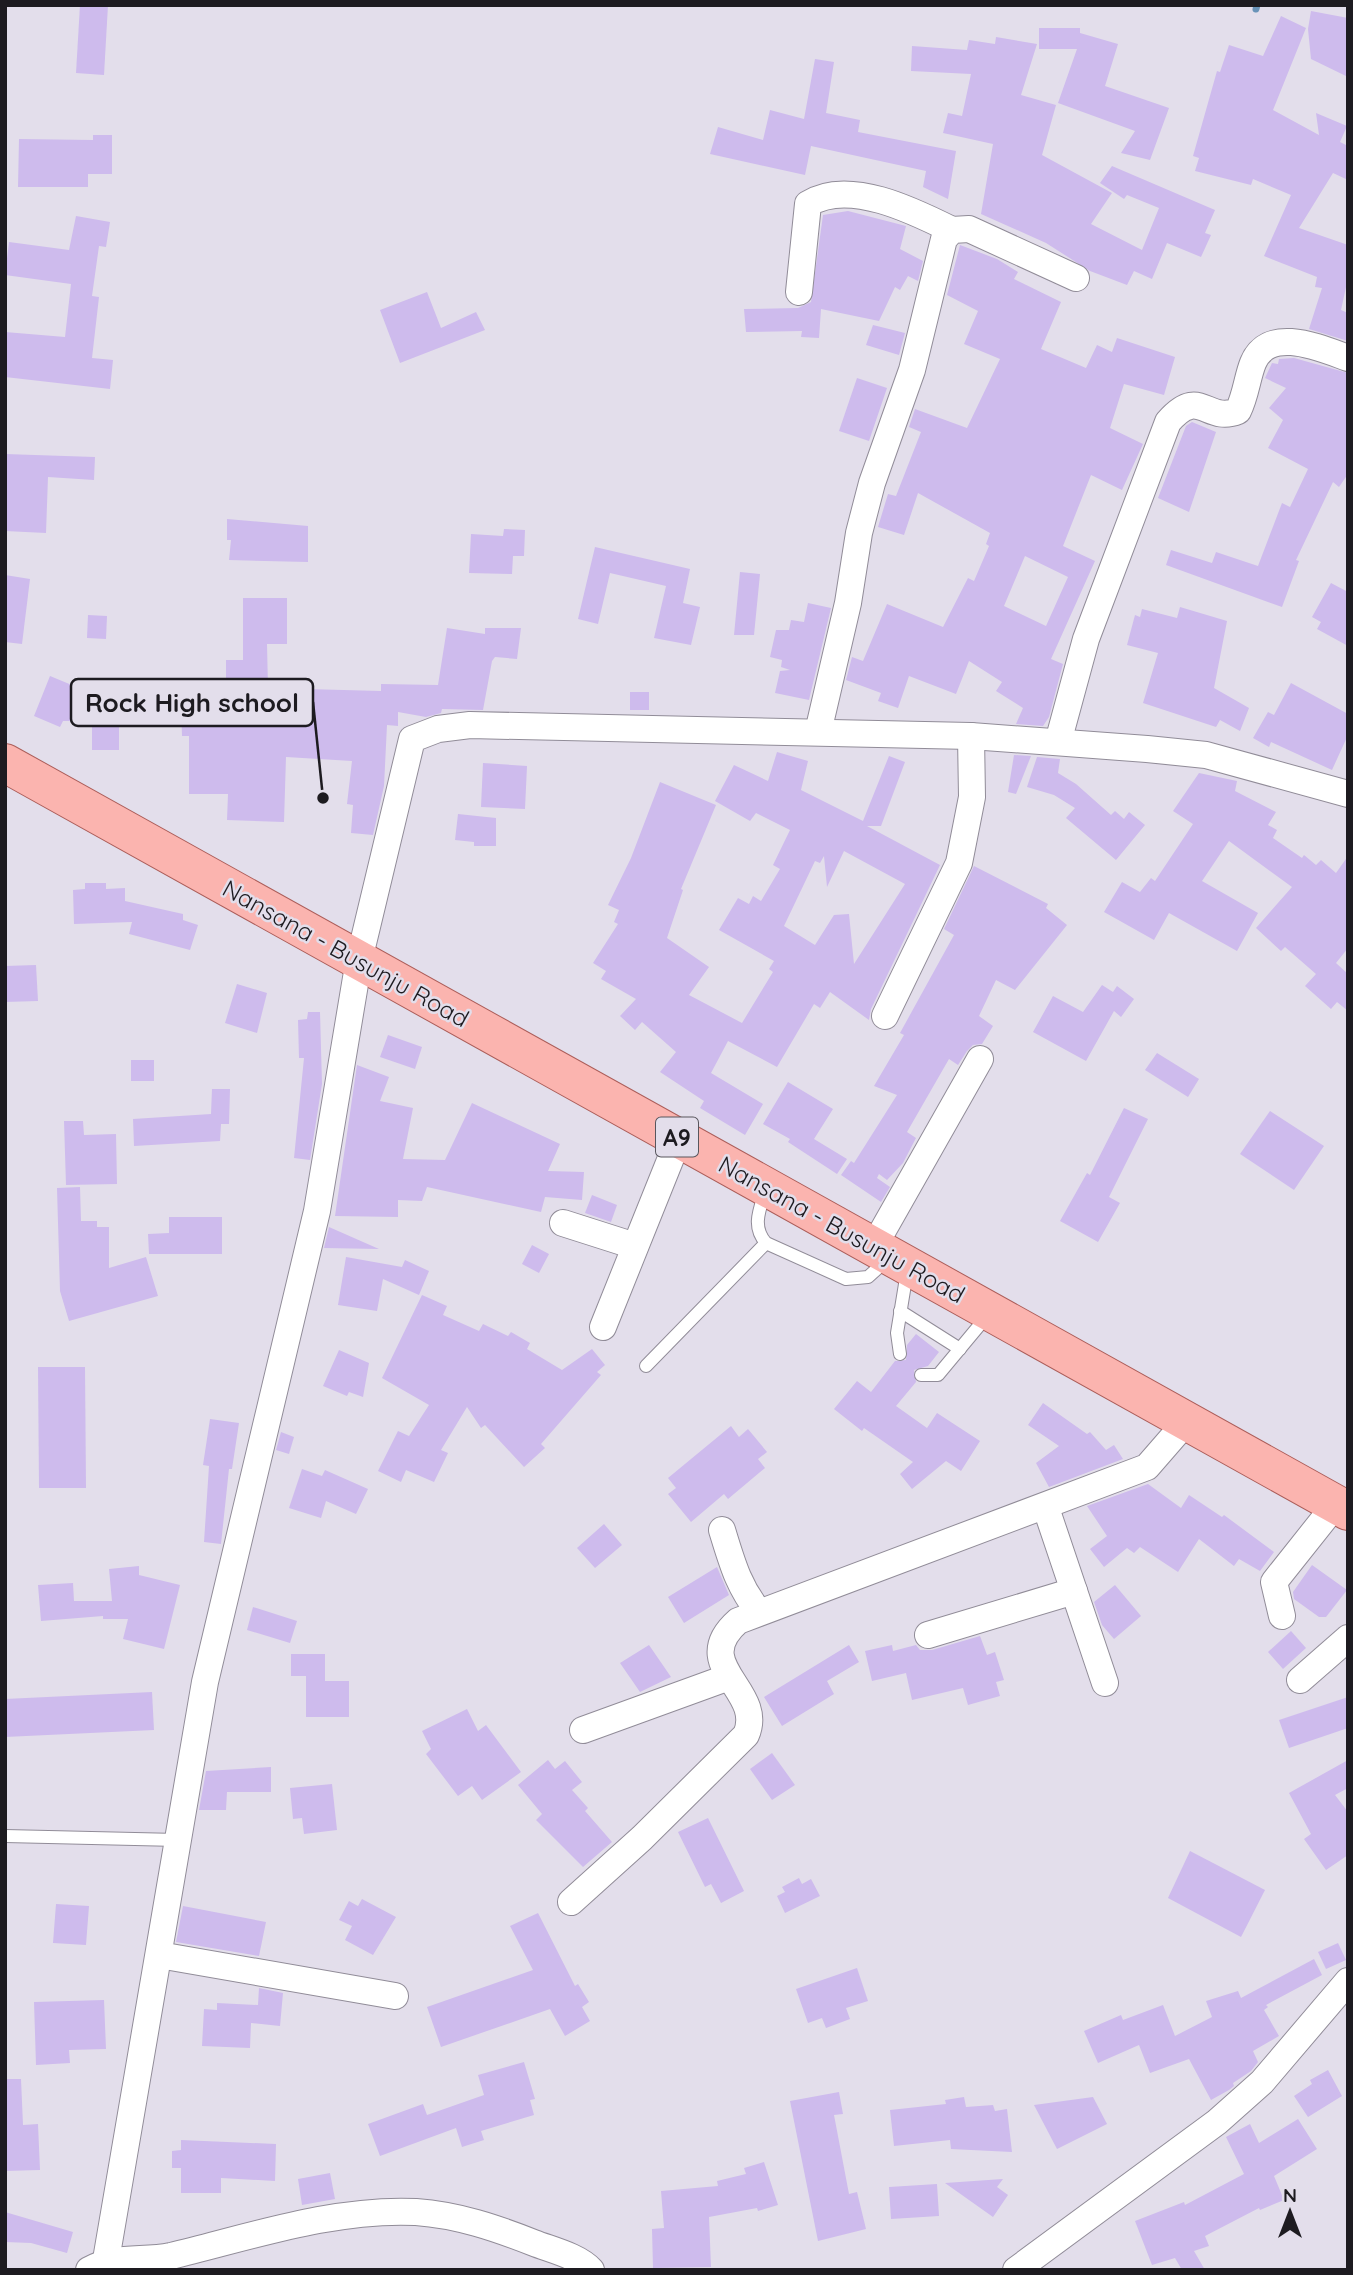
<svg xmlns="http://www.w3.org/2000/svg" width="1353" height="2275" font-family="Quicksand,sans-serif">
<rect width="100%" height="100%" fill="#e3deeb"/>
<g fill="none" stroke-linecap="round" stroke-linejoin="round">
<polyline stroke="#6993b8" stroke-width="7" points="1256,9 1257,5"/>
</g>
<g fill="#cebbed" fill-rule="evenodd">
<polygon points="80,5 108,5 104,75 76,73"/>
<polygon points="1311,11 1348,18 1348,77 1311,59 1308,29"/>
<polygon points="1281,16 1306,28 1273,110 1319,135 1316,113 1347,126 1340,142 1348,146 1348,180 1333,173 1299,228 1348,245 1348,278 1341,310 1348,313 1348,341 1309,329 1322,288 1315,287 1317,277 1264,256 1291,195 1253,179 1251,185 1195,171 1199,158 1193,156 1217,71 1220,72 1229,45 1263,56"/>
<polygon points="1039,28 1080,28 1080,33 1118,44 1105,86 1169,108 1150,160 1121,153 1135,131 1058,103 1077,49 1039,49"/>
<polygon points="996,37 1037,44 1021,95 1056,105 1042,155 1112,193 1091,224 1142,250 1159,208 1127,195 1124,199 1100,183 1112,166 1215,210 1205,233 1211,235 1201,257 1167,243 1152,279 1134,271 1127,285 1090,271 1046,243 981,214 993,144 943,133 948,113 962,116 971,74 911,71 912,46 967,50 969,40 995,44"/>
<polygon points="815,59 834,62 826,113 860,120 858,132 956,151 948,199 923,187 926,171 811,146 805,175 710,154 718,127 763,140 770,110 804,119"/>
<polygon points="93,135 112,135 112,174 88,174 88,187 18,187 19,139 93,140"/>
<polygon points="848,211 906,226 900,249 923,261 918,281 908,276 900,290 895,287 879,321 821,309 819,338 801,337 802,331 746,332 744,309 798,308 811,302 823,215"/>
<polygon points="76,216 110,222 106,247 99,246 92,296 99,297 92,358 113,360 110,389 5,377 5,332 65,337 71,284 5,275 9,242 69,250"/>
<path d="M960,245L997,259L1018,272L1014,279L1061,302L1041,349L1086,368L1097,345L1112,352L1117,338L1175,357L1164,395L1124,384L1110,428L1143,444L1122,490L1091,475L1063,546L1095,561L1051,659L1063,664L1049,717L1043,726L1016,724L1023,708L996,691L1002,682L969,661L956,694L909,676L898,708L878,701L881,693L846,680L852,657L863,661L887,604L943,627L968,578L974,581L989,546L986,544L990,533L918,493L904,535L878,527L888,494L896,496L921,432L909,427L915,409L967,428L1000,359L964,344L978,311L947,295ZM1025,556L1068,577L1046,626L1004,606Z"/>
<polygon points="427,292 441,328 476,312 485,330 400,363 380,310"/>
<polygon points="873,325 905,333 899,355 866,345"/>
<polygon points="1294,358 1348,373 1348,474 1339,487 1333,482 1296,560 1299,561 1282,607 1166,565 1171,550 1212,563 1216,552 1258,566 1282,503 1290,507 1308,469 1268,448 1283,420 1269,408 1286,388 1265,378 1272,363 1278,364 1279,359"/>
<polygon points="857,378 887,388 869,441 839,431"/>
<polygon points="1192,422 1216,432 1189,512 1158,498 1186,426"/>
<polygon points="5,454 95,457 94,480 48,477 46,533 5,531"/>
<polygon points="227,519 308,526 308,562 229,560 231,540 227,540"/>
<polygon points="504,529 525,530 524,556 513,556 512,574 469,573 471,534 503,536"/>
<polygon points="595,547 690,569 683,603 700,607 691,645 654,638 666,586 610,573 598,624 578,619"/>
<polygon points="740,572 760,574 754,635 734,635"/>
<polygon points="5,575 30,579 22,644 5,642"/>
<polygon points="1331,583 1348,592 1348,646 1317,629 1321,622 1312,617"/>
<polygon points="243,598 287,598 287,644 267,644 268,688 381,691 381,684 438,685 447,628 485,634 485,628 521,628 517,659 495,657 492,661 483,710 442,709 441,713 426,717 398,712 398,726 387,725 384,786 373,835 351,833 353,805 347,804 352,761 286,757 284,822 227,820 228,794 189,794 189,736 182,736 181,705 226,703 226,660 243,660"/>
<polygon points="808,603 831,608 809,700 775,693 780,671 790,670 781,667 782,660 770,657 776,630 789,630 791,620 804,622"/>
<polygon points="1180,607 1227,621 1214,688 1249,708 1240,731 1220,720 1216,727 1143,703 1158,653 1127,645 1135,615 1140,617 1142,609 1177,618"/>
<polygon points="88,615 107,616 106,639 87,638"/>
<polygon points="50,676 108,700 108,721 63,721 60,727 34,716"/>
<polygon points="1291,683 1348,714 1348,735 1332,770 1271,742 1269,747 1253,738 1268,712 1274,715"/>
<rect x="630" y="692" width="19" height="18"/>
<rect x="92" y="725" width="27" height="25"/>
<path d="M777,752L808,761L801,790L863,821L889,756L905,762L881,826H867L940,865L871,1009L869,1020L830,992L820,1008L814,1004L777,1067L728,1041L711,1073L763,1104L745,1135L700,1108L704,1101L660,1072L676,1052L642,1022L635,1030L620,1016L636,999L601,979L606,971L593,963L618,924L614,922L619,910L608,905L631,858L660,782L716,805L681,889L683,890L667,938L709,967L689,995L742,1023L773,972L769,969L774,961L719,930L738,898L749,904L753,896L761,901L780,869L773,865L790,830L756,813L750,821L715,801L734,765L768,781ZM844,851L905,884L854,964L849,914L834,915L815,945L784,926L815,861L820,863L824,856L827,887Z"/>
<polygon points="1014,755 1031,756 1016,794 1008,792"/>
<polygon points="1037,757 1060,759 1058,773 1076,784 1111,815 1115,811 1124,819 1129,812 1145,825 1116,860 1066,818 1075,808 1054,795 1027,787"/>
<polygon points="483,763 527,766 525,809 481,807"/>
<polygon points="1199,773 1237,781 1235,791 1276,812 1268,825 1277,830 1273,838 1302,858 1304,855 1316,865 1321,860 1336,873 1348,856 1348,948 1336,963 1348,974 1348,1011 1337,1002 1331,1009 1305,986 1316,974 1285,947 1281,951 1256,928 1292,887 1229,841 1202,881 1258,913 1237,951 1169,913 1154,940 1104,912 1122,882 1140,892 1151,878 1155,881 1193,824 1173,811"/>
<polygon points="458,814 496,818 496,846 474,846 474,842 455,840"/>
<polygon points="974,866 1048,904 1046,908 1067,925 1015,990 996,980 979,1016 993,1026 982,1044 973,1045 967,1051 958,1065 949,1059 907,1132 916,1138 903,1163 887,1180 879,1174 877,1178 890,1187 881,1202 841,1175 851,1161 854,1163 897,1095 874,1086 904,1035 900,1033 954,935 944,929"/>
<polygon points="85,883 106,883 106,889 125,888 125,901 183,914 183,920 198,925 190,950 129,934 132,922 74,924 73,890 85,889"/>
<polygon points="36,965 38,1001 5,1002 5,966"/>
<polygon points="237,984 267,993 257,1033 225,1023"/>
<polygon points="1102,985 1113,992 1117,986 1134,999 1121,1017 1114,1011 1086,1061 1033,1032 1053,996 1083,1012"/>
<polygon points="308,1012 320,1012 322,1084 310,1160 294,1158 304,1058 299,1058 298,1020 307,1019"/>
<polygon points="388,1035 422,1047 415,1069 380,1057"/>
<polygon points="1157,1053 1199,1079 1188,1097 1145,1070"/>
<rect x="131" y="1060" width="23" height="21"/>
<polygon points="357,1065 389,1077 380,1101 413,1108 403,1159 445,1160 472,1103 560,1144 548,1171 584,1172 582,1200 545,1197 541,1212 427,1187 422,1201 398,1200 398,1217 335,1216"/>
<polygon points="788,1082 833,1109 814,1139 847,1159 837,1174 788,1142 790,1139 763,1124"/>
<polygon points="212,1089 230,1089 229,1124 221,1124 220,1141 134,1146 133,1119 211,1114"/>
<polygon points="1124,1108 1148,1119 1109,1197 1120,1203 1098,1242 1060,1221 1087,1173 1090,1175"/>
<polygon points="1270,1111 1324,1146 1294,1190 1240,1154"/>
<polygon points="64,1121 83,1121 84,1135 116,1134 117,1184 66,1185"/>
<polygon points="80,1187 81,1221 97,1221 97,1227 109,1227 109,1268 146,1257 158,1296 69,1321 60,1291 57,1188"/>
<polygon points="592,1195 617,1205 611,1222 585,1213"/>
<polygon points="169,1217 222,1217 222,1254 149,1254 148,1234 169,1233"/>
<polygon points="329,1227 379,1249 324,1248"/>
<polygon points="532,1245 549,1254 539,1273 522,1264"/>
<polygon points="346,1257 402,1267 405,1260 429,1271 419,1295 383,1279 377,1311 338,1305"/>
<polygon points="422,1295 447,1306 443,1315 479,1331 483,1324 508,1336 511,1332 530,1343 527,1349 562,1370 592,1349 605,1365 597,1372 601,1375 541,1444 545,1448 524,1467 485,1425 481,1428 467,1407 441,1450 448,1453 434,1482 406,1470 401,1482 378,1471 398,1431 409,1436 429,1405 382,1378"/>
<polygon points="916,1334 939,1352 928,1366 914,1370 916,1382 896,1406 927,1428 937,1413 980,1441 961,1471 946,1461 912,1489 900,1474 913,1462 864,1428 862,1431 834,1409 857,1381 871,1392 895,1361 906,1360 907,1345"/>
<polygon points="339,1350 369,1363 363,1397 349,1392 347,1396 323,1386"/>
<polygon points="38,1367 85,1367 86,1488 39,1488"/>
<polygon points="1043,1403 1087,1434 1090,1432 1106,1450 1114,1445 1123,1459 1049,1487 1036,1463 1059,1446 1028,1425"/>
<polygon points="210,1419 239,1423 232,1469 229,1469 221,1544 204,1542 209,1466 203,1465"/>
<polygon points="731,1426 739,1437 748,1429 767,1452 758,1459 765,1468 728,1499 724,1494 691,1522 668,1494 676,1488 668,1478"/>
<polygon points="281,1432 294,1437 289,1454 276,1450"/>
<polygon points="302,1469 322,1476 325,1470 368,1489 356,1514 326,1501 321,1518 289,1508"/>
<polygon points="1148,1484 1181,1508 1189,1495 1222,1517 1224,1515 1274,1552 1260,1571 1239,1559 1234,1566 1199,1539 1178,1572 1140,1547 1134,1553 1127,1548 1104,1567 1090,1549 1107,1536 1087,1506"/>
<polygon points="604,1524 622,1545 595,1568 577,1548"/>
<polygon points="1312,1565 1347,1590 1326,1617 1319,1617 1294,1599 1293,1592"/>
<polygon points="139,1566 139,1575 180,1585 164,1649 123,1639 128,1619 103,1619 103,1616 41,1621 38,1585 73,1583 74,1601 112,1601 109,1569"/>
<polygon points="717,1567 729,1595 684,1623 668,1597"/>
<polygon points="1115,1585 1141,1616 1114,1639 1102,1625 1094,1602"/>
<polygon points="253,1607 297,1621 290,1643 247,1630"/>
<polygon points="1291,1631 1306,1648 1283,1669 1268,1652"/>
<polygon points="980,1636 987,1655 995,1652 1004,1680 996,1682 1000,1696 968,1705 963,1688 912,1700 906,1673 872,1681 865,1651 892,1645 893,1651 916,1645 920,1650 932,1650"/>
<polygon points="649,1645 671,1677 640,1692 620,1663"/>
<polygon points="849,1645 859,1662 827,1681 834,1694 782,1726 764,1697"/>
<polygon points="291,1654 325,1654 325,1681 349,1681 349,1717 306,1717 306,1676 291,1676"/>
<polygon points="152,1692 154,1730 5,1737 5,1699"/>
<polygon points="1348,1697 1348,1728 1289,1748 1279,1720"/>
<polygon points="467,1709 478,1731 486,1725 521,1772 482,1800 472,1786 458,1796 426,1754 431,1749 422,1731"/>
<polygon points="772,1753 795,1785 772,1800 750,1769"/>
<polygon points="548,1760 555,1769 565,1761 582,1782 572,1790 588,1808 585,1811 612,1842 583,1867 536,1820 542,1814 518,1785"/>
<polygon points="1348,1760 1348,1788 1335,1795 1348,1812 1348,1855 1326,1870 1304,1839 1311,1834 1289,1793"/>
<polygon points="271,1767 271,1792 227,1792 226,1810 199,1810 206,1771"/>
<polygon points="332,1784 337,1830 304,1834 302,1818 293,1819 290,1788"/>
<polygon points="708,1818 744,1891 721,1903 711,1884 705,1887 678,1832"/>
<polygon points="1190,1851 1265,1890 1241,1937 1168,1898"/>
<polygon points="799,1878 802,1884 811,1879 820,1896 785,1913 777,1896 785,1892 782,1887"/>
<polygon points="362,1899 396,1917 373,1955 345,1940 352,1926 339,1920 349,1901 358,1906"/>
<polygon points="56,1904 89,1906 86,1945 53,1943"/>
<polygon points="183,1906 266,1922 259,1956 176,1942"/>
<polygon points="538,1913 575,1986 578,1984 589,2002 582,2007 590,2021 565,2036 550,2009 441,2047 427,2007 533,1970 510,1926"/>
<polygon points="1338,1943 1346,1960 1326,1969 1318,1952"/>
<polygon points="1314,1959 1322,1975 1266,2005 1268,2007 1264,2010 1279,2036 1253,2051 1258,2062 1251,2071 1233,2083 1234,2086 1229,2090 1211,2100 1189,2059 1150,2073 1139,2045 1098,2063 1084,2031 1121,2015 1123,2020 1163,2005 1175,2036 1212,2017 1206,2001 1238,1991 1241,1998"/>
<polygon points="857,1968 868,2001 846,2008 850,2019 826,2028 822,2018 808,2023 796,1989"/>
<polygon points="259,1988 283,1993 280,2026 251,2023 250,2048 202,2046 204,2009 217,2010 217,2003 258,2005"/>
<polygon points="104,2000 106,2049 69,2050 70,2063 36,2065 34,2002"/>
<polygon points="524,2062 535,2099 530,2100 534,2115 481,2131 484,2140 462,2147 456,2128 380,2156 368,2124 423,2104 427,2115 484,2095 478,2075"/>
<polygon points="1328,2070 1342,2096 1308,2117 1294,2096 1312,2084 1310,2080"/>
<polygon points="5,2079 21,2079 23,2125 38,2124 40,2170 5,2171"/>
<polygon points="839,2092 843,2114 834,2115 849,2194 857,2192 866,2229 818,2241 790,2101"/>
<polygon points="964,2097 966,2107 993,2105 995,2111 1007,2109 1012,2152 951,2149 950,2140 894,2146 890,2110 946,2104 945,2100"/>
<polygon points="1093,2097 1107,2124 1057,2149 1034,2105"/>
<polygon points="1298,2119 1317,2149 1274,2176 1284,2200 1260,2210 1259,2208 1205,2236 1209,2246 1194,2251 1205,2270 1182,2270 1175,2258 1152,2265 1135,2221 1184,2202 1185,2205 1244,2174 1226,2137 1250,2124 1259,2143"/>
<polygon points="181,2140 276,2144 275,2181 221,2178 221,2193 181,2193 181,2168 172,2168 172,2151 181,2150"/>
<polygon points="764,2162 778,2205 758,2211 757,2208 709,2217 711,2267 653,2268 652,2229 664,2228 661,2191 718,2186 717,2181 746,2174 744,2168"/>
<polygon points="330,2173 335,2199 302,2205 298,2179"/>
<polygon points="1003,2179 997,2187 1008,2195 993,2217 945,2183"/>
<polygon points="937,2184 939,2216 891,2219 889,2187"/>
<polygon points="5,2212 73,2232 67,2253 31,2243 5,2242"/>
</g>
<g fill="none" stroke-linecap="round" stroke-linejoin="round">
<defs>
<g id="lane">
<path d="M765,1192C759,1211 752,1227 766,1243L846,1279L868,1277L888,1259"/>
<polyline points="900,1311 960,1349"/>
<polyline points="900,1354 897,1333 907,1272"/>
<polyline points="646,1366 766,1243"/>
<polyline points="921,1375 938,1375 988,1315"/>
<polyline points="5,1836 178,1840"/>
</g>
<g id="street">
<path d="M799,292L808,204C848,178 914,211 952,230"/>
<polyline points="818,732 848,603 859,533 872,483 912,370 944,239 952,230 969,229 1076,278"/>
<path d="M1058,742L1086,639L1168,422C1200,385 1206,424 1238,411C1246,395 1247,378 1253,363C1269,325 1320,348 1348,358"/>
<polyline points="885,1016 959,863 972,797 971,736"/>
<polyline points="563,1223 635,1246"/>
<polyline points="874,1246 980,1059"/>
<polyline points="603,1327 679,1138"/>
<polyline points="1046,1508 1105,1683"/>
<path d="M722,1530C732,1562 738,1586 759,1612"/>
<polyline points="1282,1616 1274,1582 1336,1504"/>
<polyline points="928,1635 1074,1591"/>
<polyline points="1300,1680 1348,1638"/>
<polyline points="583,1730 729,1677"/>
<path d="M571,1902L642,1838L746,1735C766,1690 687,1666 738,1621L1147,1467L1187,1421"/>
<polyline points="159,1955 395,1996"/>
<polyline points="106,2260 205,1682 317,1211 359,960 412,739 438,729 470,725 971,736 1147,749 1206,755 1348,794"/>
<path d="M89,2270C115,2255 143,2262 171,2256C250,2237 334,2208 416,2212C458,2215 496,2228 534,2243C552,2250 578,2256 591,2270"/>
<polyline points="1016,2270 1217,2122 1262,2082 1348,1981"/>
</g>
<polyline id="primary" points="5,763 1348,1511"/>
</defs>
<use href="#lane" stroke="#918c98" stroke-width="14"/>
<use href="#street" stroke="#918c98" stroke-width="28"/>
<use href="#primary" stroke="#ac5e5a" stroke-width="40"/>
<use href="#lane" stroke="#fff" stroke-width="12"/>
<use href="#street" stroke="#fff" stroke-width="26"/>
<use href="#primary" stroke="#fbb4af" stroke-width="38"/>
</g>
<g text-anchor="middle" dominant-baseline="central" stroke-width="5" stroke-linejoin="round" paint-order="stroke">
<rect fill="#e3deeb" stroke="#58565d" stroke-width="2" x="656" y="1117.5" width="42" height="39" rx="5"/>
<g font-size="23" font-weight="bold" fill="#1d1b20">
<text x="677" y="1137">A9</text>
</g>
<g font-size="24" fill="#1d1b20" stroke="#e3deeb">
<text transform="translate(346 953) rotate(29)">Nansana - Busunju Road</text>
<text transform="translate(842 1229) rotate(29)">Nansana - Busunju Road</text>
</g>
</g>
<path fill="none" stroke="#1d1b20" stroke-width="2.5" d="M323 798L313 702"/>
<circle fill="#1d1b20" stroke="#e3deeb" stroke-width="2.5" cx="323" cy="798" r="7"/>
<rect fill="#e3deeb" stroke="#1d1b20" stroke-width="2.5" x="71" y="679" width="242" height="47" rx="7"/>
<g font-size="26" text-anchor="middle" font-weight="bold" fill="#1d1b20">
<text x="192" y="712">Rock High school</text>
</g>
<rect width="1353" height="2275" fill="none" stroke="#1d1b20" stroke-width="14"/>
<g transform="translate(1290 2212)" stroke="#e3deeb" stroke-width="5" paint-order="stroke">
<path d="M0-5L12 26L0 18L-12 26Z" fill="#1d1b20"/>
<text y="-10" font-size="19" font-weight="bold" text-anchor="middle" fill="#1d1b20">N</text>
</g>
</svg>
